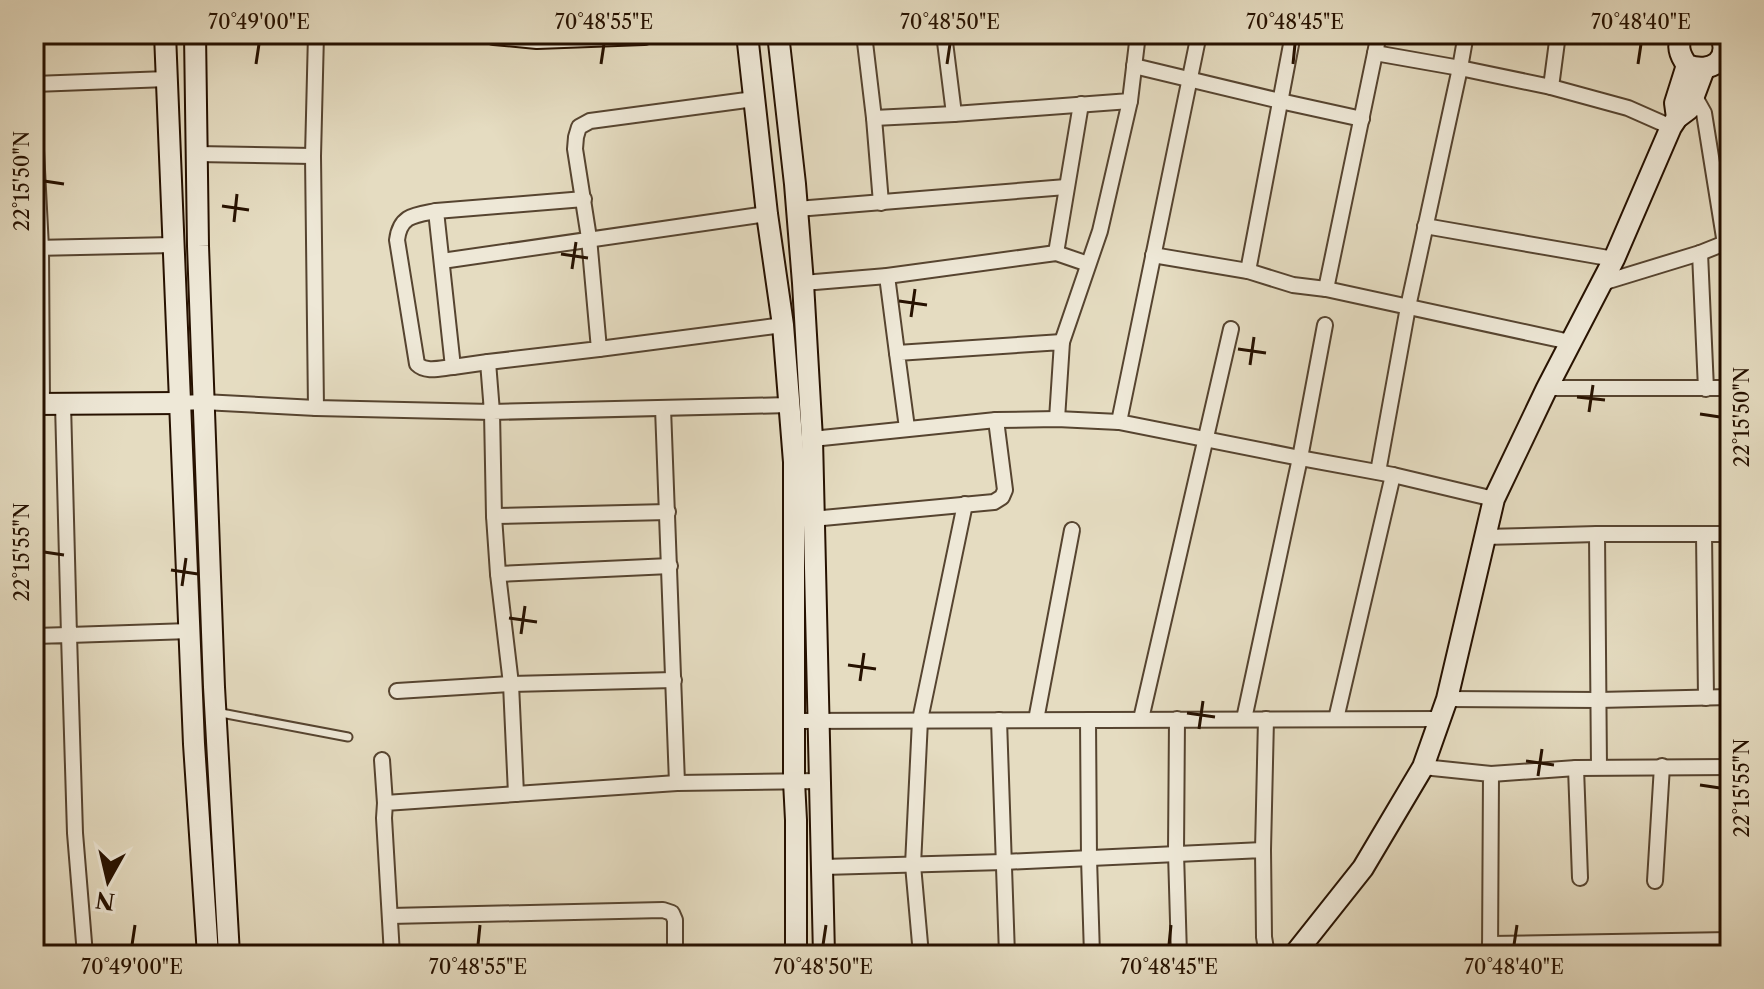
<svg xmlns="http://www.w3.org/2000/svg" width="1764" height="989" font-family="'Libre Caslon Text',serif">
<rect width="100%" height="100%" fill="#e5dcc1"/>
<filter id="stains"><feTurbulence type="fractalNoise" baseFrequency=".0025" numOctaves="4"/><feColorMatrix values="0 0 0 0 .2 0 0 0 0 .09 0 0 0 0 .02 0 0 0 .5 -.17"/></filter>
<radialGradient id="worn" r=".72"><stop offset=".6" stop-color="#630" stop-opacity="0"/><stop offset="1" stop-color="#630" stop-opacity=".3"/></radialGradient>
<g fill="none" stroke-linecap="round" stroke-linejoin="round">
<defs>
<polyline id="lane" points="216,712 348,737"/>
<g id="street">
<polyline points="864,34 874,118 954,114 1130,101 1138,34"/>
<polyline points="944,34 954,114"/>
<polyline points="1199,34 1119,422 1300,458 1393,475 1494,499"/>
<polyline points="1375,53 1460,68 1551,87 1558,34"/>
<polyline points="1134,66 1280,101 1362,119"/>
<polyline points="34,84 167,79"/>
<polyline points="1551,87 1628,108 1671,127"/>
<polyline points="1694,95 1704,113 1725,244"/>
<polyline points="34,111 41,248 42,405"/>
<polyline points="874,118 881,203"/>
<polyline points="196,154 313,156"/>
<polyline points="797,209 1066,187"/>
<path d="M436,211C415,215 400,215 397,240L417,364C426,373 441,368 453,367"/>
<polyline points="1425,226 1614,259"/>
<polyline points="34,248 173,245"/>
<polyline points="1056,253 1081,104"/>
<polyline points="1700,253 1706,389"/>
<polyline points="1153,255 1248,271 1293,285 1326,289 1570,342"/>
<polyline points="442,261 767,214"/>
<polyline points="1248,271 1293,34"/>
<polyline points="887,276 897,353"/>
<polyline points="803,283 887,276 1056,253 1088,264"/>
<polyline points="1602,283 1700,253 1730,241"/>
<polyline points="1326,289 1379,34"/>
<polyline points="1062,342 1100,231 1130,101"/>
<polyline points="599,349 783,325"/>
<polyline points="488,362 453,367 436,211 584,199"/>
<polyline points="1547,388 1730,388"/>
<polyline points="180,403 203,402 316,408 492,412 488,362 599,349 589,238 575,149 576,137 579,127 590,121 754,99"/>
<polyline points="63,404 69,635 190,631"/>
<polyline points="316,408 313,156 316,34"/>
<polyline points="663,408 677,783"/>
<polyline points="907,428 897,353 1062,342 1057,419"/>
<polyline points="812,439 996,420 1057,419 1119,422"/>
<polyline points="1378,472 1408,307 1460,68 1466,34"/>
<polyline points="494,516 668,512"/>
<polyline points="812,519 994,502 1002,497 1005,490 996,420"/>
<polyline points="1597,534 1599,767"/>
<polyline points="1704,534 1706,698"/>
<polyline points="1484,537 1597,534 1730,534"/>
<polyline points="498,574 670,566"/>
<polyline points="34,636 69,635 75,833 85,955"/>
<polyline points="397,691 511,684 674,680"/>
<polyline points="1447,699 1598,700 1730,697"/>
<polyline points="1141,719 1231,329"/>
<polyline points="1177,719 1176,853 1179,955"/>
<polyline points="1244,719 1300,458 1325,325"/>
<polyline points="1336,719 1393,475"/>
<polyline points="999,720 1007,955"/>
<polyline points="1036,720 1072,530"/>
<polyline points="1088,720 1089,858 1092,955"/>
<polyline points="794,721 1441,719"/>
<polyline points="382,760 385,803"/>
<polyline points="1423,767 1491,774 1490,955"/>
<polyline points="1576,768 1580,878"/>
<polyline points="1491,774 1576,768 1730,767"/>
<polyline points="516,794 511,684 498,574 494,516 492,412 789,405"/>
<polyline points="1263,850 1266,719"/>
<polyline points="823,867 1004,862 1263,850 1264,937 1266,949 1269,955"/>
<polyline points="1655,881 1662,766"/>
<polyline points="390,916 663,910 672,913 675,920 675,955"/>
<polyline points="1490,944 1730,940"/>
<polyline points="392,955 384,818 385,803 677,783 821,781"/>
<polyline points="921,955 913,865 920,720 965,504"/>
</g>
<g id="secondary">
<polyline points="165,34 194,744 208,955"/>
<polyline points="195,34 198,246 214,687 229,955"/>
<polyline points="494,34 537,38 644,34"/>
<polyline points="747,34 767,214 783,325 794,462 794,781 796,820 796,955"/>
<polyline points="778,34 795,184 803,283 812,439 824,955"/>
<path d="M1682,34C1677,46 1679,54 1687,65C1711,74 1732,60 1720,34"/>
<polyline points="1677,118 1675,103 1687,65"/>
<polyline points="34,404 180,403"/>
<polyline points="1294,955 1363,868 1423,767 1447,699 1494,499 1547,388 1614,259 1671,127 1677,118 1689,109 1704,69"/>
</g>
</defs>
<use href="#lane" stroke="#564430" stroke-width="11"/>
<use href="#street" stroke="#564430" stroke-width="18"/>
<use href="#secondary" stroke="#261100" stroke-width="24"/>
<use href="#lane" stroke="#eee8d7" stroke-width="7"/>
<use href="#street" stroke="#eee8d7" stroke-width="14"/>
<use href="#secondary" stroke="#eee8d7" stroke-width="20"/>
</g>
<path fill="none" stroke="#261100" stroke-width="3" d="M256,64L259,44M601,64L604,44M947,64L950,44M1293,64L1295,44M1638,64L1641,44M44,181L64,184M222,206L249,210M234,222L237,194M561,254L588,258M572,269L576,242M899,301L927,305M911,317L915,289M1238,349L1266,353M1250,365L1254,337M1577,397L1605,400M1589,412L1593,385M1700,414L1720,417M44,552L64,555M171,570L198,574M182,586L186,558M509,618L537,622M521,634L525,606M848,665L876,669M860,681L864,653M1187,713L1215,717M1199,729L1203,701M1526,761L1554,765M1538,776L1542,749M1700,785L1720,788M132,945L135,925M478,945L480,925M823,945L826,925M1169,945L1171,925M1514,945L1517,925"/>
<rect width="1764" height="989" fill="none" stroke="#e5dcc1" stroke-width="88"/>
<g transform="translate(108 881) rotate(188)" stroke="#eee8d7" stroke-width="6" paint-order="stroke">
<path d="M0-6L14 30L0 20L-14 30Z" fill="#261100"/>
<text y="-12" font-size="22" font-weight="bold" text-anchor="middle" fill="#261100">N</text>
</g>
<rect x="44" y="44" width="1676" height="901" fill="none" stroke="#261100" stroke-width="3"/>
<g font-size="20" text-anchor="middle" fill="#261100">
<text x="259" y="29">70°49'00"E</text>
<text x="604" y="29">70°48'55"E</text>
<text x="950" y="29">70°48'50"E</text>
<text x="1295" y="29">70°48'45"E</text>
<text x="1641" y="29">70°48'40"E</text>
<text transform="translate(22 181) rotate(-90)" y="7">22°15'50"N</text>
<text transform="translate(1742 417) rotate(-90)" y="7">22°15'50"N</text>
<text transform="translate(22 552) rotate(-90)" y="7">22°15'55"N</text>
<text transform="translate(1742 788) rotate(-90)" y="7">22°15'55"N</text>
<text x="132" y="974">70°49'00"E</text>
<text x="478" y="974">70°48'55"E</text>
<text x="823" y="974">70°48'50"E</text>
<text x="1169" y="974">70°48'45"E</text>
<text x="1514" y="974">70°48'40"E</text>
</g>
<rect width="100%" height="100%" filter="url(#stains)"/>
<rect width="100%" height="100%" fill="url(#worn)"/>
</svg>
